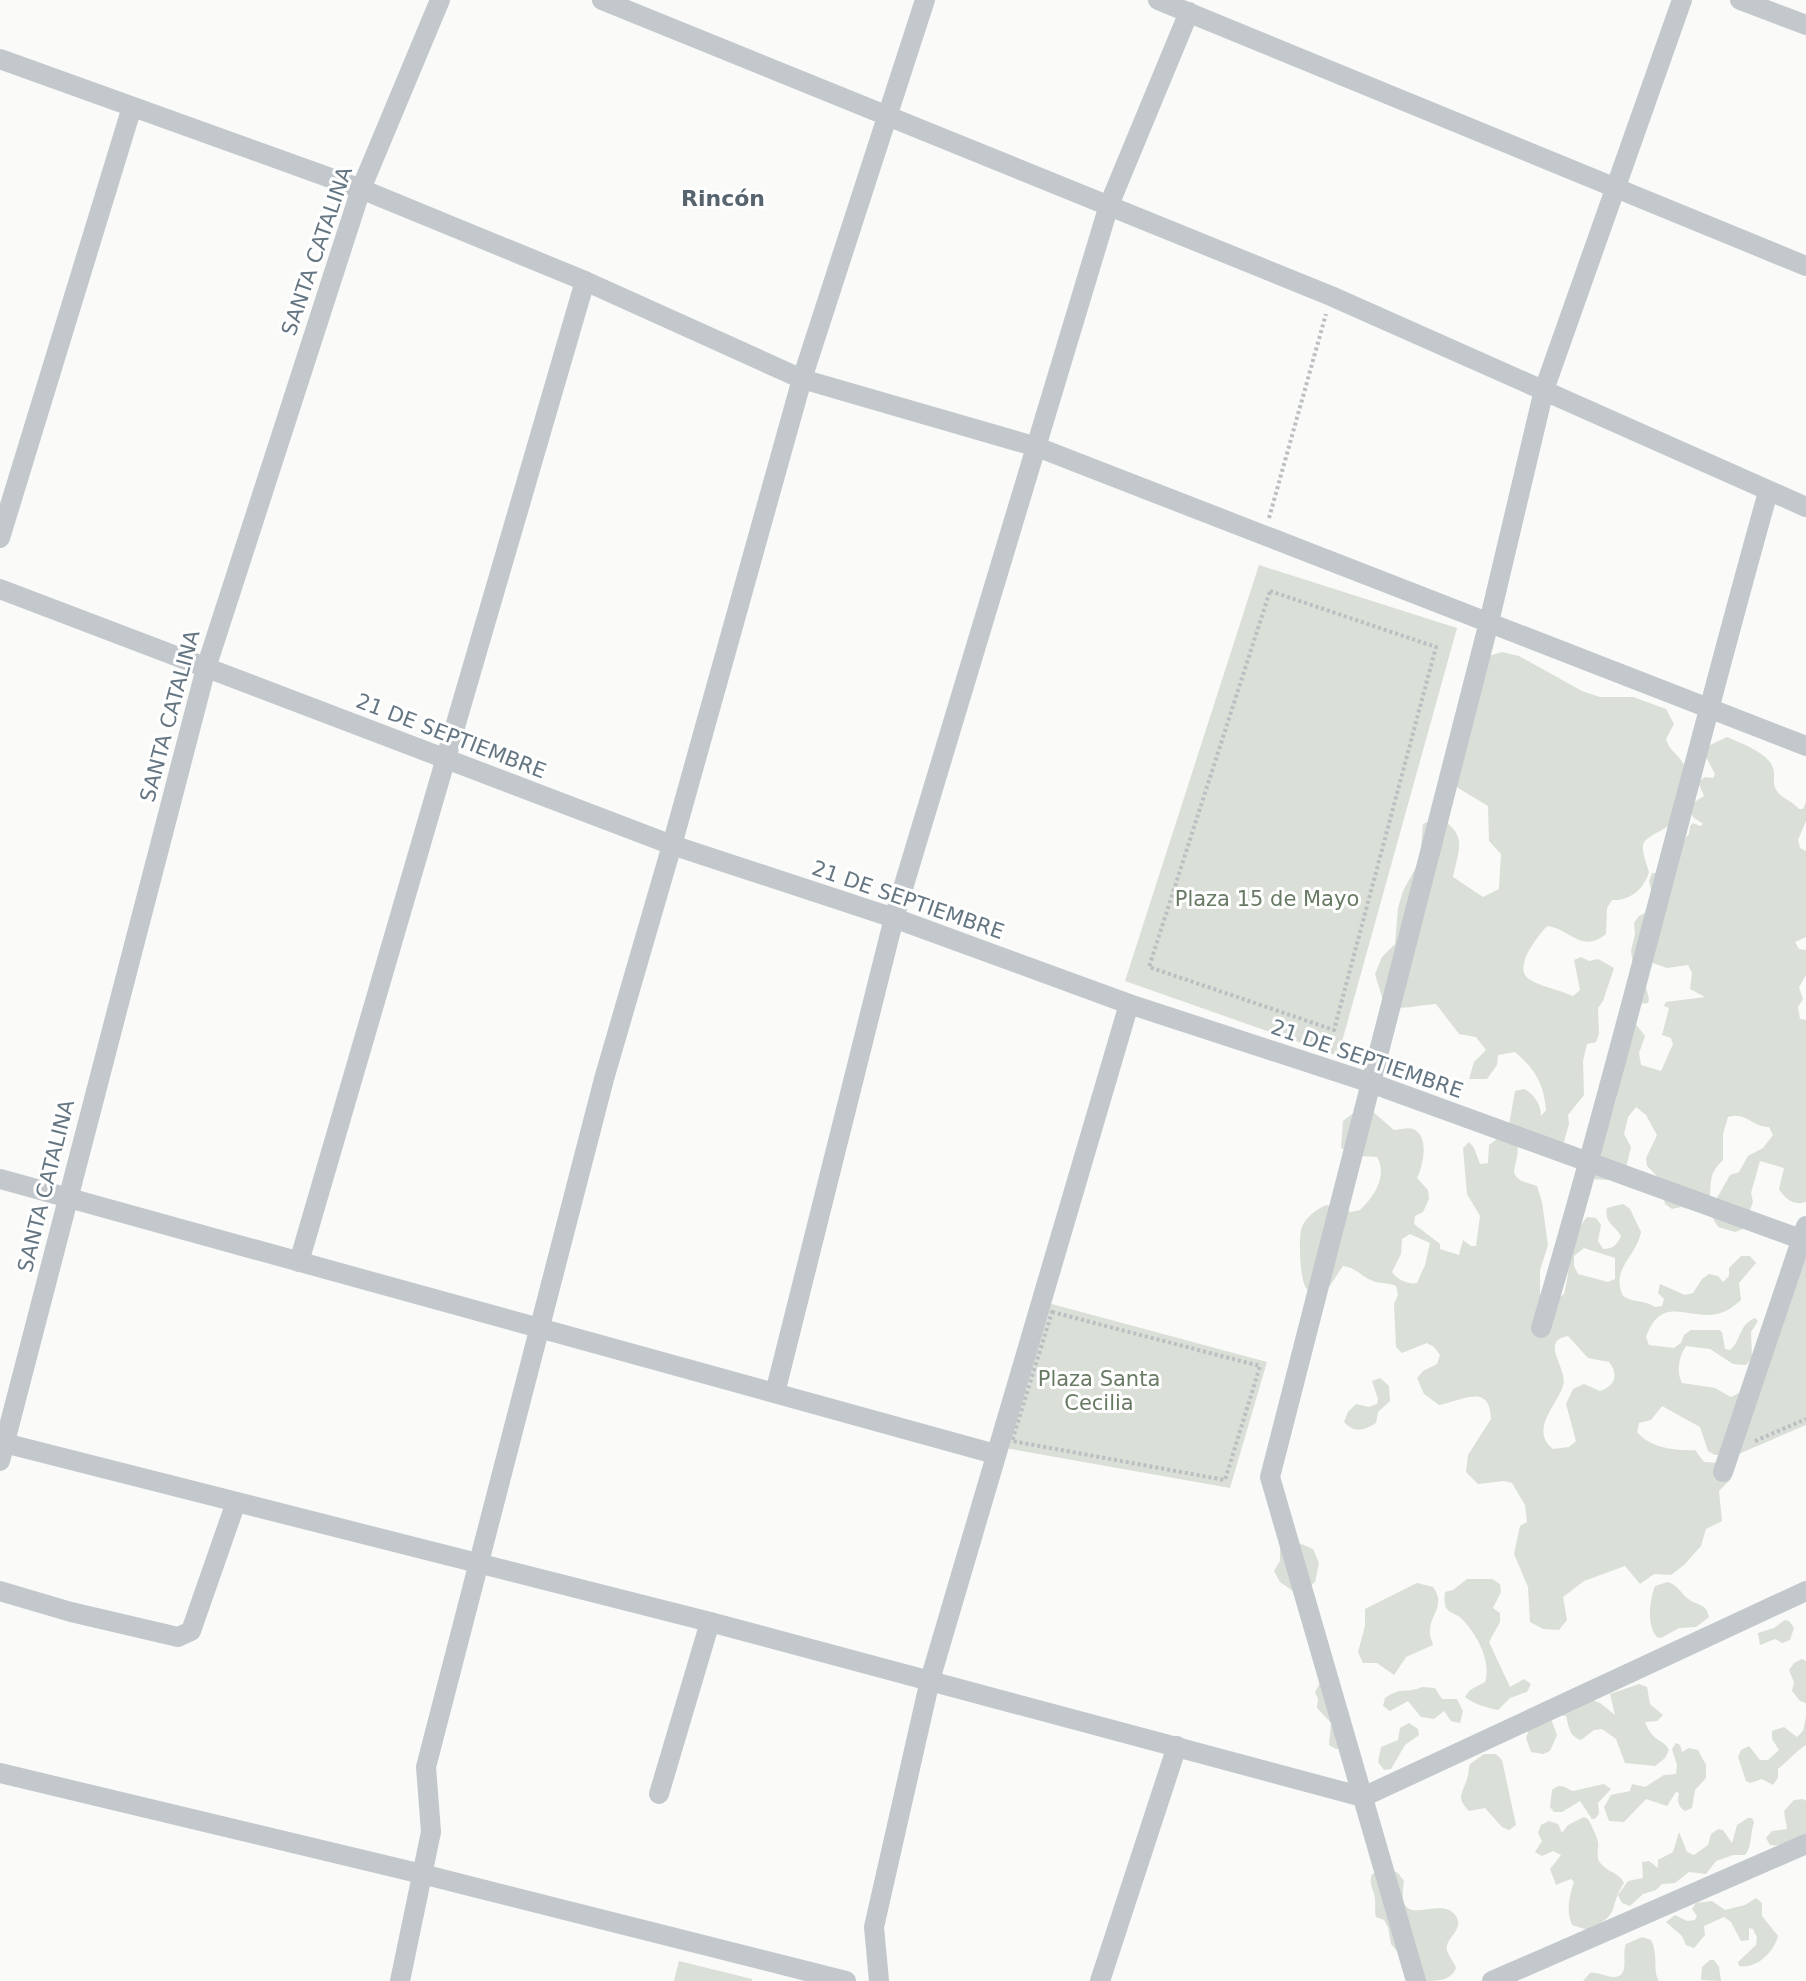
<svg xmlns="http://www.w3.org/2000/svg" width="1806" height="1981" font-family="'DejaVu Sans',sans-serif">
<rect width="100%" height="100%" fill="#fafaf8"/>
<g fill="#dadfd7" fill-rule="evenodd">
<polygon points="1259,565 1457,628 1338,1056 1125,981"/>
<path d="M1502,652L1519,656L1582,691L1600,697H1633L1666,709L1674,724L1666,739C1669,751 1680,755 1685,767L1670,825C1642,843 1637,836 1649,872C1644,889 1630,901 1612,900L1607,908L1606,934C1581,954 1571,929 1547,926C1538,936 1512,968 1529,979C1541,987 1560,990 1573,996L1580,990L1574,960L1581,957L1589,961L1598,959L1614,968L1603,1001L1598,1008L1599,1034L1596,1042L1587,1044L1583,1061L1584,1095L1568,1115L1569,1124L1562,1149L1509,1125L1515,1091L1524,1089C1534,1094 1541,1104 1541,1116L1546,1110C1544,1084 1535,1069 1515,1052L1498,1055L1497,1065L1487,1079H1469L1474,1062L1486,1050L1476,1037L1459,1034L1436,1004C1418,1005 1403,1010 1385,1007L1375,974L1382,957L1395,944L1398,908L1403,891L1420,860L1423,824L1439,817C1468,836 1459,847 1453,877L1483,897L1499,889L1501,854L1489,841L1488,806L1458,788L1451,773L1485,657Z"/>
<path d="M1727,737C1740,743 1769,753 1773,768C1776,776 1771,782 1777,791C1782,799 1793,801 1799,809H1803L1806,802V821L1798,840L1800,848L1806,851V937L1795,942L1799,949L1806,950V975L1799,987L1803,999L1798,1007L1800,1019L1806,1020V1202C1794,1206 1785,1199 1779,1189L1784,1168L1760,1161L1751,1193L1753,1202L1743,1229L1735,1232L1718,1227L1709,1212L1730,1175L1739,1172L1748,1156L1763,1148L1773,1135L1769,1127C1752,1127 1746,1111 1728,1117L1723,1134V1160C1709,1173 1711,1181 1710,1199L1699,1212L1681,1207L1672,1209L1665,1204L1660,1179L1647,1166L1646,1158L1657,1135L1646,1115L1636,1107L1628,1117L1624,1134L1631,1147L1625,1172L1610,1180L1592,1179L1617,1097V1088L1636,1011L1639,1014L1635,1023L1645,1036L1639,1053L1641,1065L1661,1071L1673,1044L1671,1038L1662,1035L1669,1008L1664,1006L1666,1002L1705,997L1690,989L1692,973L1688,965L1667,968L1650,962L1646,987L1649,999L1648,1003L1639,1004L1631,951L1635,934L1634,923L1639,916L1647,912L1652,894L1649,881L1652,873H1656L1689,834L1690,826L1693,823L1700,826L1703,824L1693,817L1690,811L1693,803L1704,796L1698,782L1705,777L1713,778L1715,774L1705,755L1708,746Z"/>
<path d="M1356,1111H1372L1394,1130C1400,1130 1407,1127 1413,1129C1430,1136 1423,1166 1417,1178L1428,1190L1429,1199L1423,1212L1415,1216L1414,1224L1440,1244V1249L1459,1255L1463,1240L1471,1246H1476L1480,1216L1467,1194L1463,1148L1469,1142L1474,1148L1480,1164L1488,1163L1489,1145L1502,1135L1517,1142C1522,1168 1498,1176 1537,1186L1542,1202L1548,1245L1540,1270V1295L1557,1299L1564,1294C1571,1268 1568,1239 1587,1217L1596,1218L1601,1225L1598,1241L1603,1249C1613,1249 1617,1245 1621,1236C1614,1224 1604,1223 1607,1208L1623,1204L1630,1209L1641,1232C1637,1256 1610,1269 1623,1296C1634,1303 1645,1300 1655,1307L1662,1306L1664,1299L1658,1293L1660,1284L1685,1295L1693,1293L1702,1279L1709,1274L1718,1276L1723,1282L1729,1276V1268L1741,1256H1750L1756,1263L1739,1283L1741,1300C1734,1306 1727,1312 1717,1314C1686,1320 1662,1294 1646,1337L1649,1345L1674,1348L1681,1343L1684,1335L1691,1330H1719L1722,1332L1725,1349L1730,1350C1742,1340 1738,1325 1755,1318L1758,1321L1751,1332L1752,1358L1746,1365L1733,1364L1710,1349L1686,1346C1679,1356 1676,1372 1682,1383L1715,1388L1731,1397L1739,1393L1742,1395L1719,1455H1715L1708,1451L1700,1427L1662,1406L1651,1420L1639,1423L1637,1432C1650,1448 1676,1451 1695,1450L1704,1462L1721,1463L1731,1479L1719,1491L1722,1521L1706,1529L1701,1546L1684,1565L1671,1575L1654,1574L1640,1584L1625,1566L1584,1581L1563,1597L1567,1620L1559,1630L1543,1629L1530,1622L1528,1587L1514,1554L1520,1526L1527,1522L1525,1505L1512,1483L1504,1481L1478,1484L1466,1472L1468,1455L1491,1419C1490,1382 1462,1401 1439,1405L1424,1394L1417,1378L1423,1371L1437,1364L1440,1355L1434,1347L1427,1343L1402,1353L1396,1347L1394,1304L1398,1295L1396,1286C1388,1282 1381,1284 1373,1281C1362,1277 1355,1267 1343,1266L1323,1296C1317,1294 1310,1293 1306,1288C1300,1279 1298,1237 1302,1227C1306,1217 1317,1209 1326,1205L1351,1212L1360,1210C1374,1197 1388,1176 1377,1157L1360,1156L1341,1148L1343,1121ZM1410,1234L1430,1243L1425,1265L1417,1283C1409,1285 1396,1279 1392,1272L1401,1254L1402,1239ZM1584,1248L1615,1258V1279L1608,1282L1578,1274L1574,1266V1256ZM1568,1336L1588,1358L1609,1362C1619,1375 1615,1386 1600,1391L1584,1384L1573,1389L1566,1404L1576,1441L1569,1447L1553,1449C1529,1430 1557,1405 1563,1386C1569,1369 1538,1341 1568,1336Z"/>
<polygon points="1806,1256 1806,1425 1736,1455"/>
<polygon points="1048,1303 1267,1362 1230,1488 1005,1448"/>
<path d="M1380,1378L1389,1386L1390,1401L1378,1412L1376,1423C1364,1430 1355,1434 1344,1422L1348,1412L1356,1404L1369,1407L1377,1404L1378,1399L1372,1381Z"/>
<polygon points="1299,1543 1313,1549 1319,1563 1315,1582 1306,1589 1293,1591 1280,1582 1274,1571 1280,1561 1280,1548"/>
<path d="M1467,1579H1492L1500,1584L1501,1592L1493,1608L1500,1613V1622L1489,1642L1510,1687L1524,1679L1531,1684L1527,1692L1510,1698L1498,1710C1487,1708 1474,1704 1465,1697L1470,1690L1485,1682C1492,1661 1476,1634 1463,1620C1453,1610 1442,1616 1445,1592L1453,1590Z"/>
<path d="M1668,1582C1678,1586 1680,1592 1687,1598C1696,1606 1706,1602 1709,1617L1696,1627L1679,1628L1661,1638L1657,1637C1646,1625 1650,1599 1655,1586Z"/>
<path d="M1417,1583L1433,1587C1446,1605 1431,1613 1430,1630C1429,1635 1432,1640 1433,1645L1406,1657L1394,1675L1377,1663H1363L1358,1652L1365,1626V1609Z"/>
<polygon points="1785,1620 1789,1621 1794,1628 1790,1640 1782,1643 1775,1639 1760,1645 1758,1633 1774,1628"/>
<polygon points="1802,1659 1806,1661 1806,1703 1800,1701 1792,1691 1794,1682 1789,1670 1794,1663"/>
<polygon points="1321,1681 1340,1748 1336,1749 1329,1745 1331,1723 1317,1708 1318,1699 1315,1692"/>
<path d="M1639,1684L1647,1687L1650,1704L1663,1715L1657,1721L1645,1722C1653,1743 1663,1738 1669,1750L1665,1758L1655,1766L1625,1763L1616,1739L1602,1729L1594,1730L1581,1740C1569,1736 1569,1727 1566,1716L1558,1715L1588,1698L1600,1703L1615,1715L1610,1694Z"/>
<path d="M1422,1687L1435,1688L1442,1699H1457L1463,1711L1460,1723L1451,1721L1444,1711L1434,1719L1421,1717L1408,1701L1390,1711L1383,1706L1385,1698C1402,1686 1406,1694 1422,1687Z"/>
<path d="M1806,1717V1745C1795,1752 1788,1761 1778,1769V1778L1773,1785L1762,1779L1750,1783L1746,1781L1738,1757L1741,1750L1749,1746L1760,1760H1768L1779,1750L1772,1739V1731L1784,1727L1797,1737L1803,1731Z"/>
<polygon points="1551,1719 1557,1735 1550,1751 1543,1754 1531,1752 1526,1738 1529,1729"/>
<polygon points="1409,1723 1418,1729 1419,1735 1405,1745 1391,1769 1384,1770 1378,1762 1381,1747 1398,1740 1400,1728"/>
<path d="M1676,1743L1680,1745L1682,1752L1689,1748L1698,1750L1706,1765V1778L1695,1790L1692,1808L1685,1811C1678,1807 1677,1800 1679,1793L1676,1792L1667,1806L1646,1799L1624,1822L1609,1821L1604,1807L1611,1795L1630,1791L1632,1784L1645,1787L1664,1775L1676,1774L1677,1765L1672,1749Z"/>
<path d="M1484,1754H1496L1502,1760L1516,1825L1509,1830L1502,1827L1485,1808L1469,1811C1455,1797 1463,1793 1467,1779C1469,1774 1468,1769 1470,1764Z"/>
<path d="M1604,1784L1611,1789L1598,1803L1599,1813L1596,1818L1592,1819L1580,1801L1562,1812H1554L1550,1807L1552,1790C1560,1782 1565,1788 1573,1791Z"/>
<path d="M1803,1799L1806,1801V1838C1792,1835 1784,1848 1770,1845L1766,1838L1772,1831L1787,1829L1784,1811L1794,1800Z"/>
<path d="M1584,1817L1588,1819C1592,1826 1596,1834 1598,1842C1599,1848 1596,1854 1599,1861C1605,1872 1618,1871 1624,1883C1607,1909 1623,1913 1588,1930L1572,1925C1566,1910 1569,1897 1574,1882L1571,1879L1556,1885L1550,1869L1561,1855L1553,1851L1542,1856L1535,1852L1542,1841L1538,1833L1541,1825L1549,1821L1558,1824L1562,1833L1568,1825Z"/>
<path d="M1748,1818H1752L1754,1822C1750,1834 1752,1847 1745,1855H1733L1716,1861L1706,1874L1689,1872L1675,1883L1662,1884L1656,1890L1643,1894L1630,1906L1622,1903L1618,1895L1628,1881L1643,1878L1642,1862L1649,1861L1658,1868V1860L1673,1852L1679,1832L1687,1852L1694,1855L1708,1845L1711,1834L1718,1829L1723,1830L1732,1843L1737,1825Z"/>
<path d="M1389,1869L1398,1873L1404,1881C1395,1936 1440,1892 1456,1916C1465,1931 1444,1937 1447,1951C1449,1956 1454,1962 1456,1968C1451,1981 1437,1981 1422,1981L1391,1944L1388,1927L1384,1920L1376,1917C1374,1910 1376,1907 1375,1900C1375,1890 1368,1886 1372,1874Z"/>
<path d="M1756,1898L1762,1903V1916L1778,1936C1774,1952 1757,1969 1739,1966L1738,1962L1756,1945L1757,1937L1753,1929L1749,1928V1940L1741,1941L1731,1922L1724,1917L1704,1926L1705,1935L1694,1948L1686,1945L1682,1936L1666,1922L1675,1915L1687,1921L1695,1920L1697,1916L1692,1909L1696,1903L1712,1901L1725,1910L1745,1905Z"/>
<path d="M1642,1937L1651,1940C1659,1956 1652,1970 1659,1981H1583L1590,1973C1599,1972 1605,1977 1614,1977C1631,1977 1621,1954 1626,1944Z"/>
<polygon points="1710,1960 1714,1960 1719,1967 1721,1981 1701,1980 1702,1967"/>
<polygon points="679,1961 752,1979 752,1981 674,1981"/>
</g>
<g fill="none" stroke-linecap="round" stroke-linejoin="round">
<g stroke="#bbbfc2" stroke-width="4" stroke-dasharray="3 3" stroke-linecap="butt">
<polyline points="1269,518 1326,314"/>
<polygon points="1270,591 1436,647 1334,1030 1149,967"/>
<polygon points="1052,1312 1260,1366 1225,1480 1012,1441"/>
<polyline points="1755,1441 1806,1419"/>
</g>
<g stroke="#c3c8cc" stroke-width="20">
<polyline points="602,0 1331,296 1806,507"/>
<polyline points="1158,0 1806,266"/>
<polyline points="1740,0 1806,25"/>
<polyline points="0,59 361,189 585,281 802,379 1037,447 1806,746"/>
<polyline points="0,538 132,107"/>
<polyline points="0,589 672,845 894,918 1129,1004 1371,1083 1806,1241"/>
<polyline points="0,1179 995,1454"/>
<polyline points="299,1262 585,281"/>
<path d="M1541,1328C1623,1051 1690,770 1768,492"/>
<polyline points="775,1393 894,918 1109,205 1189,12"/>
<polyline points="0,1442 710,1622 1363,1797 1806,1591"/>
<polyline points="0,1461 206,668 361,189 440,0"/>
<polyline points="1723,1472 1806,1226"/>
<polyline points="0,1591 71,1612 178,1637 191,1631 236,1502"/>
<polyline points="0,1773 422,1874 846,1981"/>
<polyline points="659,1794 710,1622"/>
<polyline points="400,1981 431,1832 426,1767 604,1079 672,845 802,379 925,0"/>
<polyline points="879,1981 874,1927 930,1680 1129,1004"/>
<polyline points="1100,1981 1177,1746"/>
<polyline points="1416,1981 1270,1477 1489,622 1544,390 1682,0"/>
<polyline points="1492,1981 1806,1844"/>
</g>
</g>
<g text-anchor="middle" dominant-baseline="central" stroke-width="6" stroke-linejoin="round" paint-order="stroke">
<g font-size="21" fill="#657683" stroke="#fff">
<text transform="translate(317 251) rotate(-71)">SANTA CATALINA</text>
<text transform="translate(170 716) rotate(-75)">SANTA CATALINA</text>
<text transform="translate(451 736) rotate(21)">21 DE SEPTIEMBRE</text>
<text transform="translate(908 900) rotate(19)">21 DE SEPTIEMBRE</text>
<text transform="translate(1367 1059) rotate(19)">21 DE SEPTIEMBRE</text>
<text transform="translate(46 1186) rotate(-76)">SANTA CATALINA</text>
</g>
<g font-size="21" fill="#687a64" stroke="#fff">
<text x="1267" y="899">Plaza 15 de Mayo</text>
<text x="1099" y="1379">Plaza Santa<tspan x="1099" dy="24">Cecilia</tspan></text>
</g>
<g font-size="22" font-weight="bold" fill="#57646e" stroke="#fff">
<text x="723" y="198">Rincón</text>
</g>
</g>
</svg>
